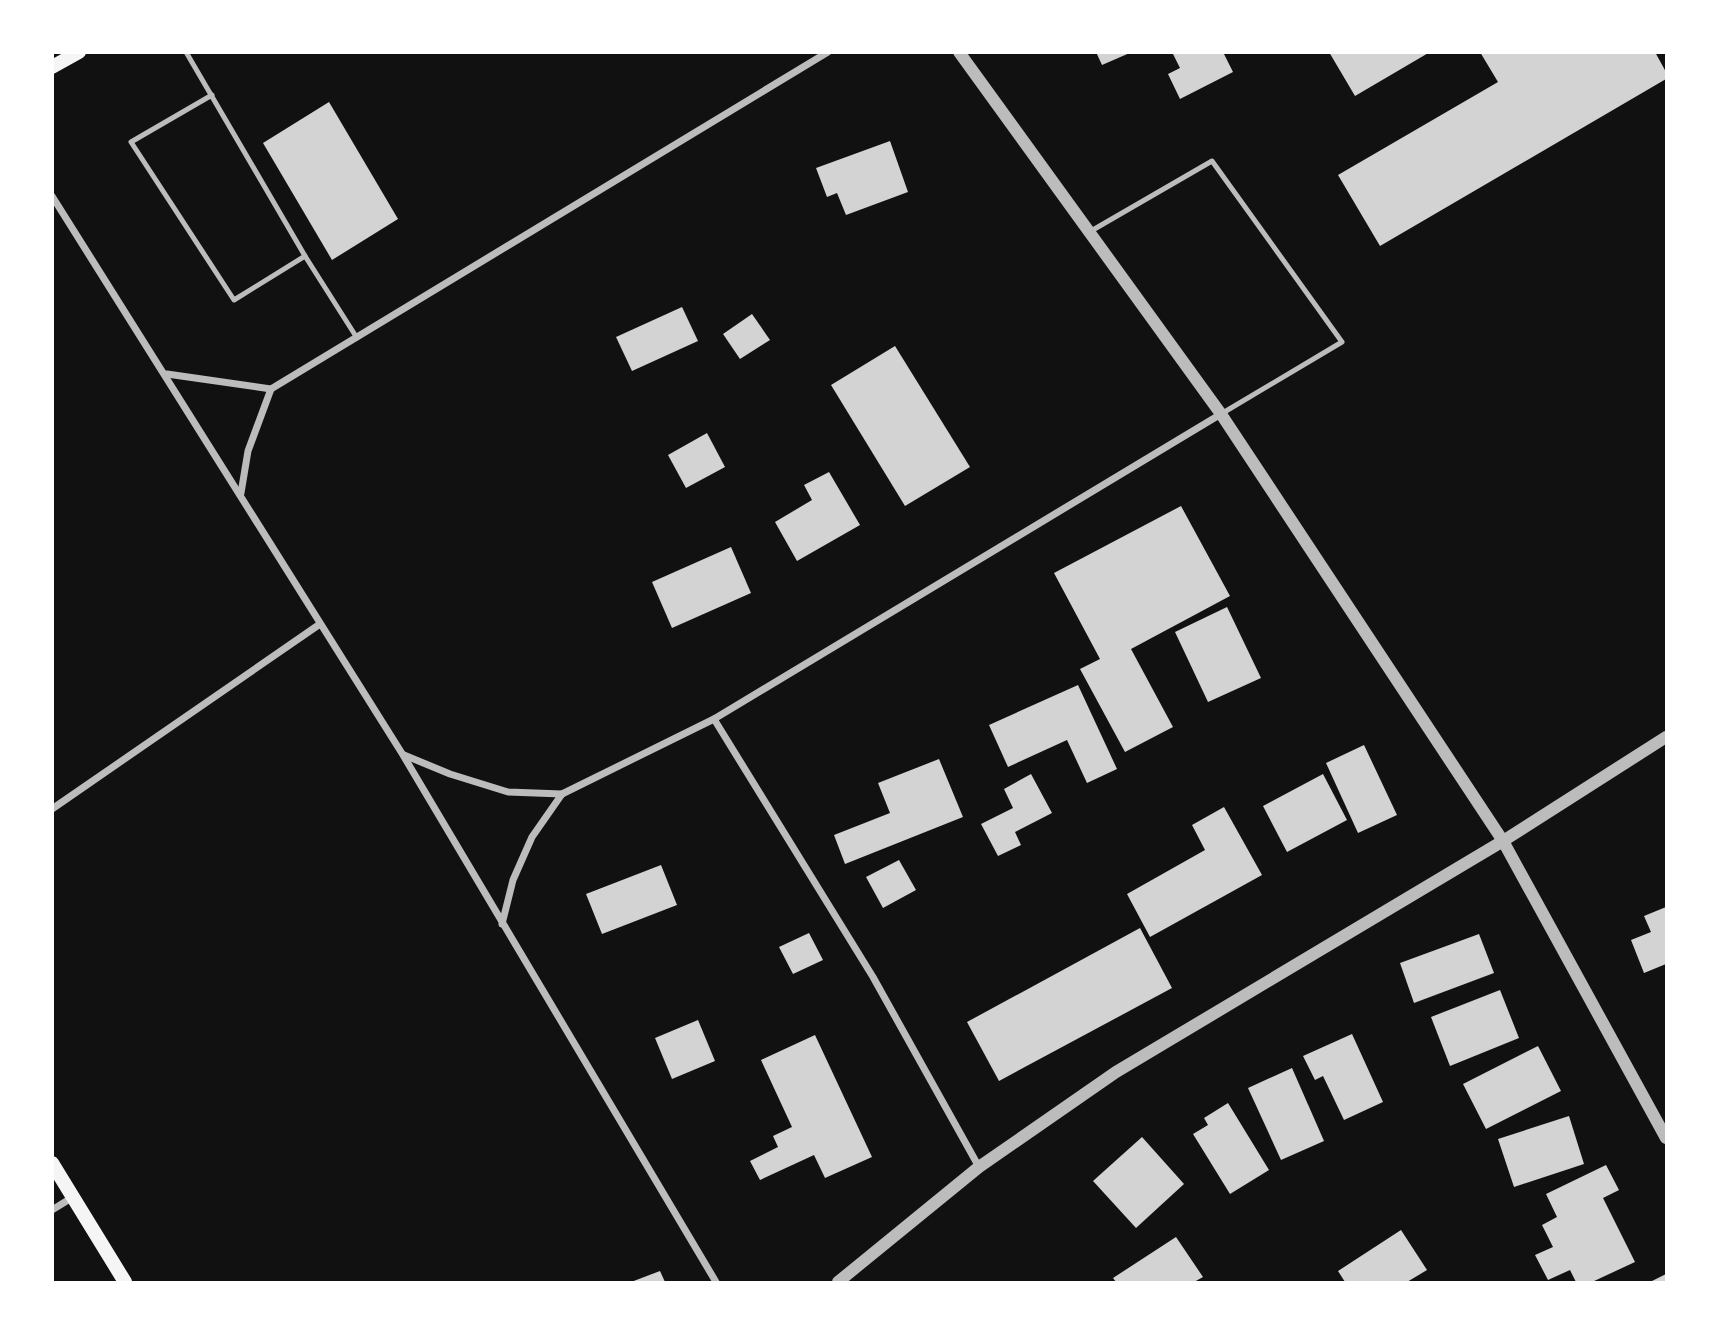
<svg xmlns="http://www.w3.org/2000/svg" width="1719" height="1335" font-family="Helvetica,sans-serif">
<rect width="100%" height="100%" fill="#111"/>
<g fill="#d3d3d3">
<polygon points="1096,52 1132,52 1102,65"/>
<polygon points="1172,52 1223,52 1233,72 1180,99 1168,74 1180,68"/>
<polygon points="1329,52 1430,52 1355,96"/>
<polygon points="1480,52 1655,52 1666,72 1666,79 1380,246 1338,175 1498,82"/>
<polygon points="329,102 398,219 332,260 263,143"/>
<polygon points="890,141 908,192 846,215 837,193 827,197 816,168"/>
<polygon points="682,307 698,341 632,371 616,337"/>
<polygon points="752,314 770,340 740,359 723,334"/>
<polygon points="895,346 970,467 905,506 831,385"/>
<polygon points="707,433 725,467 686,488 668,455"/>
<polygon points="829,472 860,525 797,561 775,522 812,500 804,485"/>
<polygon points="1181,506 1230,596 1131,649 1173,727 1125,752 1080,669 1100,659 1054,573"/>
<polygon points="731,547 751,593 672,628 652,582"/>
<polygon points="1227,607 1261,678 1208,702 1175,632"/>
<polygon points="1078,685 1117,769 1087,783 1067,740 1008,767 989,725"/>
<polygon points="1364,745 1397,815 1358,833 1326,763"/>
<polygon points="939,759 963,817 845,864 834,835 890,813 878,783"/>
<polygon points="1031,774 1052,813 1015,832 1021,845 998,856 981,824 1013,808 1004,789"/>
<polygon points="1323,774 1347,820 1287,852 1263,806"/>
<polygon points="1224,807 1262,875 1150,937 1127,894 1205,850 1192,825"/>
<polygon points="899,860 916,890 883,908 866,877"/>
<polygon points="661,865 677,905 602,934 586,894"/>
<polygon points="1666,907 1666,964 1644,973 1631,940 1651,932 1644,916"/>
<polygon points="1140,928 1172,988 999,1081 967,1022"/>
<polygon points="809,933 823,960 793,974 779,947"/>
<polygon points="1479,934 1494,973 1414,1003 1400,963"/>
<polygon points="1500,990 1519,1038 1450,1066 1431,1017"/>
<polygon points="698,1020 715,1061 672,1079 655,1038"/>
<polygon points="1352,1034 1383,1102 1344,1120 1323,1076 1315,1080 1303,1056"/>
<polygon points="815,1035 872,1157 825,1178 814,1155 760,1180 750,1161 778,1147 773,1136 792,1127 761,1060"/>
<polygon points="1538,1046 1561,1091 1486,1129 1463,1084"/>
<polygon points="1292,1068 1324,1141 1281,1160 1248,1088"/>
<polygon points="1228,1103 1269,1170 1230,1194 1193,1134 1208,1125 1204,1118"/>
<polygon points="1569,1116 1584,1164 1514,1187 1498,1139"/>
<polygon points="1142,1137 1184,1184 1136,1228 1093,1181"/>
<polygon points="1606,1165 1619,1190 1603,1198 1635,1262 1592,1282 1576,1282 1570,1270 1548,1280 1535,1255 1553,1247 1542,1225 1557,1217 1546,1194"/>
<polygon points="1401,1230 1427,1270 1407,1282 1345,1282 1338,1271"/>
<polygon points="1176,1237 1203,1277 1194,1282 1116,1282 1113,1278"/>
<polygon points="660,1271 665,1282 631,1282"/>
<polygon points="1666,1274 1666,1282 1650,1282"/>
</g>
<g fill="none" stroke-linecap="round" stroke-linejoin="round">
<g stroke="#bcbcbc" stroke-width="5">
<polyline points="186,52 305,256 357,338"/>
<polyline points="212,95 131,142 234,300 305,256"/>
<polyline points="1091,231 1212,161 1342,342 1221,414"/>
</g>
<g stroke="#bcbcbc" stroke-width="7">
<polyline points="52,196 403,755 716,1282"/>
<polyline points="167,374 271,389"/>
<polyline points="241,493 248,451 271,389 828,52"/>
<polyline points="714,719 873,977 979,1167"/>
<polyline points="404,755 450,774 508,792 562,794"/>
<polyline points="52,809 320,624"/>
<polyline points="502,924 513,880 532,837 562,794 714,719 1221,414"/>
<polyline points="52,1210 73,1197"/>
</g>
<g stroke="#bcbcbc" stroke-width="12">
<polyline points="959,52 1221,414 1503,841 1666,1138"/>
<polyline points="838,1282 979,1167 1116,1072 1503,841 1666,737"/>
</g>
<g stroke="#f5f5f5" stroke-width="14">
<polyline points="52,67 79,52"/>
<polyline points="52,1163 125,1282"/>
</g>
</g>
<rect width="1719" height="1335" fill="none" stroke="#ffffff" stroke-width="108"/>
</svg>
